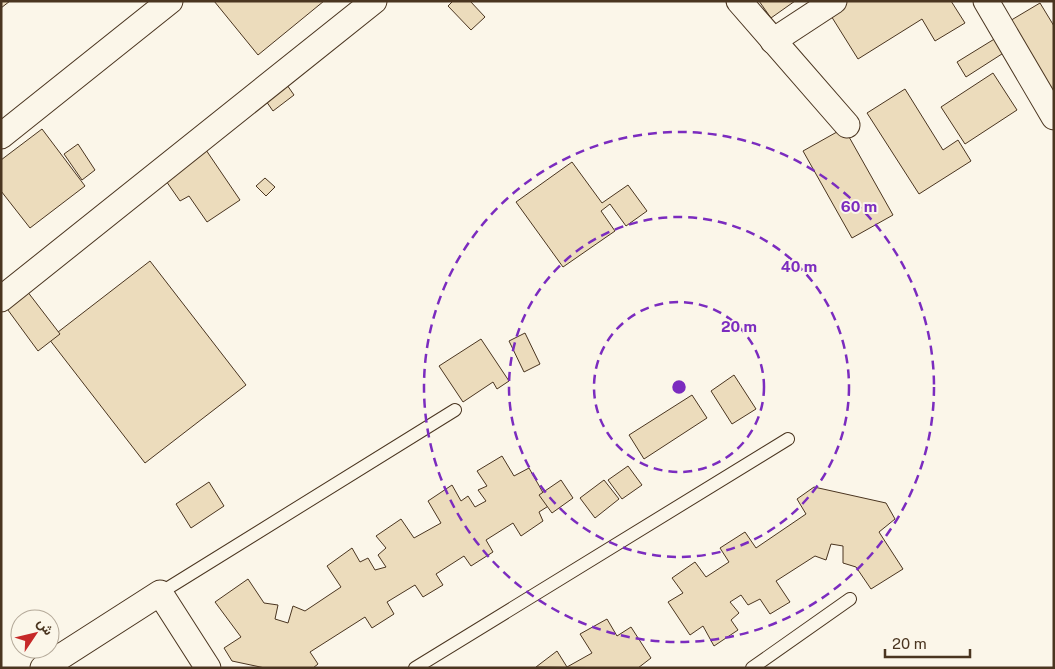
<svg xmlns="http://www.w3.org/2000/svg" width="1055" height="669" font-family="'Public Sans',Vazirmatn,sans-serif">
<rect width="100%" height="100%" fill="#fbf6e9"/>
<g fill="#ecdcbc" stroke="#4a3520">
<polygon points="1,1 10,1 1,8"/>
<polygon points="214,1 324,1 258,55"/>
<polygon points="453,1 470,1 485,17 471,30 448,6"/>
<polygon points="759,1 795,1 771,18"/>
<polygon points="843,1 951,1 965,23 935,41 922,19 858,59 828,11"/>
<polygon points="1040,3 1054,26 1054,89 1045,94 1003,25"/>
<polygon points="996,38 1005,52 966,77 957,62"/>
<polygon points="993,73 1017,110 965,144 941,107"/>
<polygon points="287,85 294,95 273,111 266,101"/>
<polygon points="905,89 943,150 958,140 971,161 919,194 867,113"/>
<polygon points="844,128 893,215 852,238 803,151"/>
<polygon points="42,129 85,186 30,228 1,191 1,160"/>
<polygon points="78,144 95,170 82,180 64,154"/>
<polygon points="206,150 240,200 207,222 189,196 180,201 164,178"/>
<polygon points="572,162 602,203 628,185 647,211 626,226 610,204 601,211 615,231 563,267 516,202"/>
<polygon points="265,178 275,187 266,196 256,186"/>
<polygon points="150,261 246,385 145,463 49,339"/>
<polygon points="27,291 60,334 38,351 5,306"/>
<polygon points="525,333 540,364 524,372 509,341"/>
<polygon points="481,339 509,381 497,389 493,382 463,402 439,366"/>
<polygon points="734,375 756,409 732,424 711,391"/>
<polygon points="692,395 707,418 644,459 629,435"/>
<polygon points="502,456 514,476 529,468 550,505 539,512 543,521 521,536 513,523 486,540 493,552 471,566 464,556 436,574 443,585 423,597 415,585 387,602 394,614 372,628 365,617 310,652 318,664 313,668 265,668 232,661 224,648 241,637 215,602 248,579 264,603 278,605 275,619 288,623 293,606 305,611 341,587 327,566 352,548 360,562 368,558 375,570 386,567 378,555 386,548 376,536 401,519 414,538 441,523 428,501 452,485 461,501 468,496 475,507 486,501 478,490 487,486 477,471"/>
<polygon points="628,466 642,485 622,499 608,480"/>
<polygon points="561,480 573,498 552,513 539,495"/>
<polygon points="604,480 619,499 595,518 580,498"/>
<polygon points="209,482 224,506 191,528 176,504"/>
<polygon points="814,487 886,503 895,519 879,532 903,569 871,589 856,567 843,563 843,546 831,544 826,560 815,556 776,581 790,602 770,614 760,599 748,605 741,595 730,602 739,613 731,620 738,630 714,646 703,626 690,635 668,602 683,593 672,578 695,562 706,577 729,562 720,548 745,532 756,548 806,514 797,499"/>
<polygon points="607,619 617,636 631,627 651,658 638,668 536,667 557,651 567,667 592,653 580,634"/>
</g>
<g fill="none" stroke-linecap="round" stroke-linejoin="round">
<defs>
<g id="lane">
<polyline points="160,593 455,410"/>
<polyline points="415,668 788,439"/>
<polyline points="752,668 850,599"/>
</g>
<g id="street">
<polyline points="739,1 847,125"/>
<polyline points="986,1 1054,117"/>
<polyline points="773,41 834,1"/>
<polyline points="1,136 170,1"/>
<polyline points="1,299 374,1"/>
<polyline points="43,668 160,593 208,668"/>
</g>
</defs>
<use href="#lane" stroke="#4a3520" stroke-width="14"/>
<use href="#street" stroke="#4a3520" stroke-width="27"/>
<use href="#lane" stroke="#fbf6e9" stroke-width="12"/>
<use href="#street" stroke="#fbf6e9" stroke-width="25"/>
</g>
<g fill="none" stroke="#7b2cbf" stroke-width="2.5" stroke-dasharray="9 6">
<circle cx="679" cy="387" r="85"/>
<circle cx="679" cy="387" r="170"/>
<circle cx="679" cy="387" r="255"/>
</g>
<circle cx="679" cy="387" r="8" fill="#7b2cbf" stroke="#fbf6e9" stroke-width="2.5"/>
<g font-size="15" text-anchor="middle" font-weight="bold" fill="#7b2cbf" stroke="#fbf6e9" stroke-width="4" stroke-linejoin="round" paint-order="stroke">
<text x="859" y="212">60 m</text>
<text x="799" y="272">40 m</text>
<text x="739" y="332">20 m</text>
</g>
<rect width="1055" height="669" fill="none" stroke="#4a3520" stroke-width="5"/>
<g transform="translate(35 634) rotate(55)"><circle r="24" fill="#fbf6e9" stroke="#b4a999"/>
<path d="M0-4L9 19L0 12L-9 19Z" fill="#c62828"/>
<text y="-8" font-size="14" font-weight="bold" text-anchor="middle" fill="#4a3520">ش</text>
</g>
<path d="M885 649v8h85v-8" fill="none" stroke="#4a3520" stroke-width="2.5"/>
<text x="892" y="649" font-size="15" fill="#4a3520" stroke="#fbf6e9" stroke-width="4" paint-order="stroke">20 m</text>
</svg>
